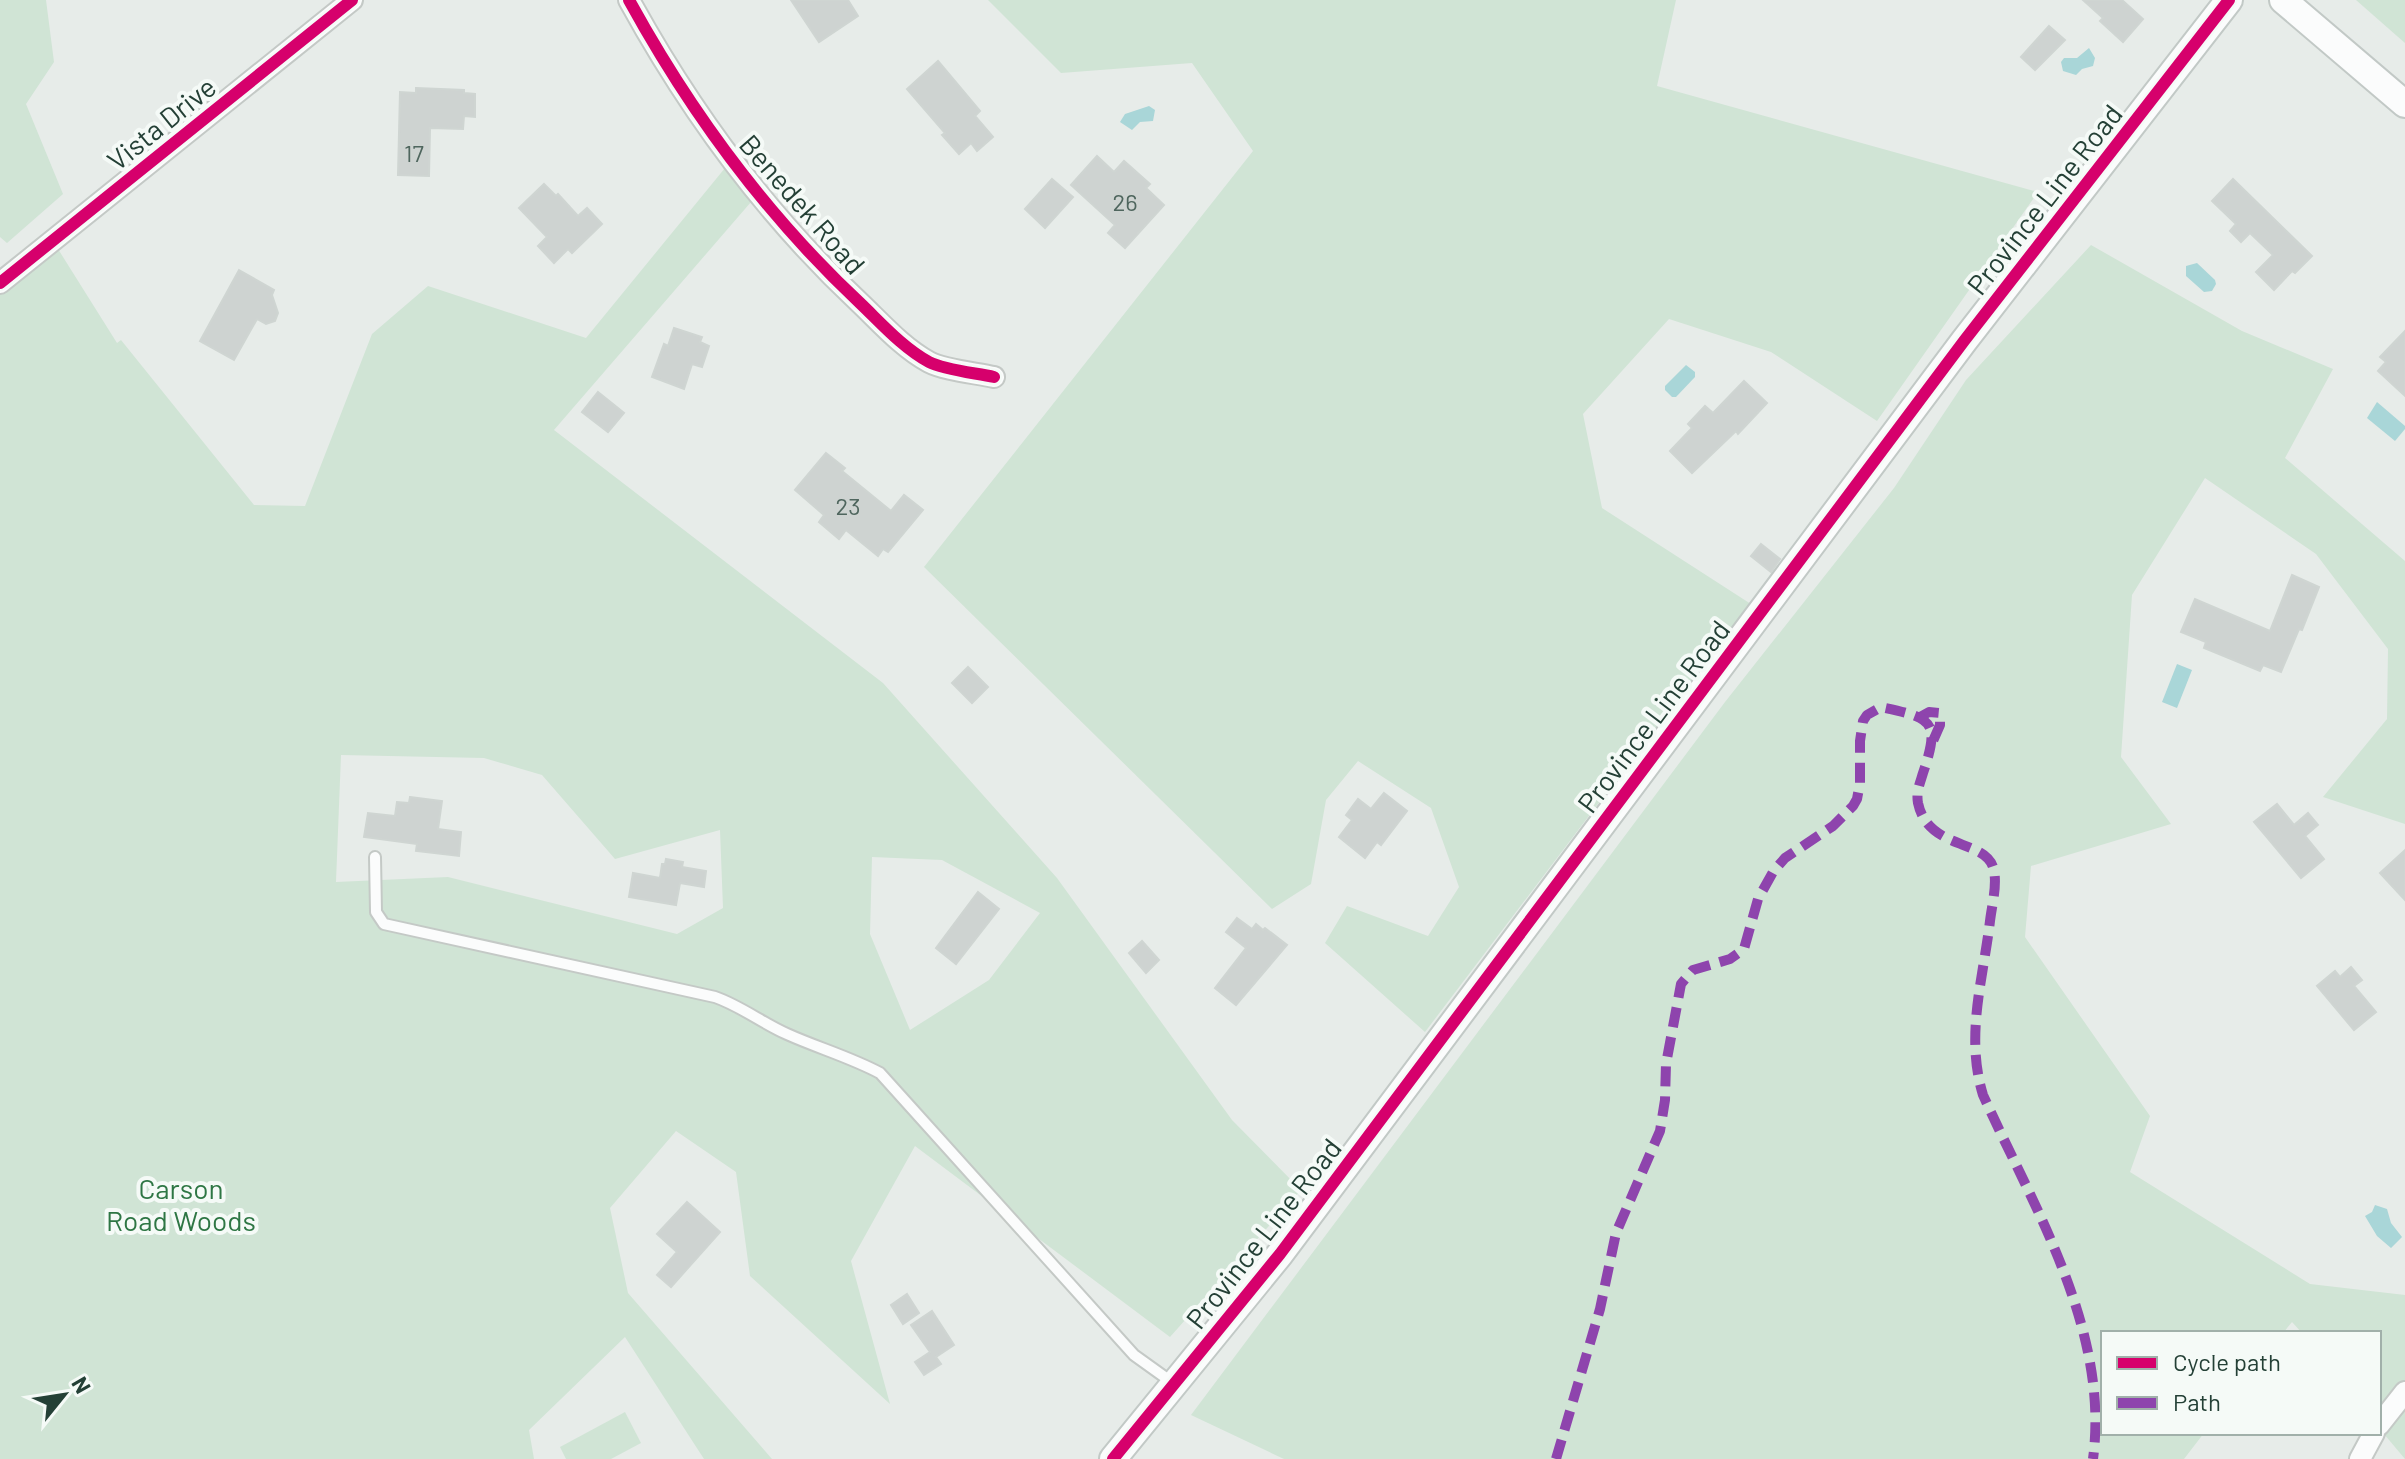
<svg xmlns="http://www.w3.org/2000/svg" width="2405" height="1459" font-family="Barlow,sans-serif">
<rect width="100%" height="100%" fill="#e7ece9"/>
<g fill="#d0e4d5" fill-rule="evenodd">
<polygon points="0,0 46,0 54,62 26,104 63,194 7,243 0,237"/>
<polygon points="988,0 1676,0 1657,86 2038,192 1877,421 1771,352 1669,319 1583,414 1602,508 1754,606 1607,792 1425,1032 1325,943 1347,906 1428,936 1459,887 1431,808 1358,761 1326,800 1311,884 1272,909 924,567 1253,151 1192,63 1061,73"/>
<polygon points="2356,0 2405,0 2405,43"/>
<path d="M725,168L751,202L554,430L883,683L1057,878L1232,1120L1301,1190L1170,1337L915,1146L851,1261L890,1404L750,1276L736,1172L676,1131L610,1208L628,1293L772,1459H704L625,1337L529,1430L534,1459H0V295L58,249L117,343L121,340L254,505L305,506L372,334L428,286L586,338ZM341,755L484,758L542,775L615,859L720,830L723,908L677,934L448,877L336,882ZM872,857L942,860L1040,913L989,980L910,1030L870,934Z"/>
<polygon points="2091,245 2242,331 2333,369 2285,458 2405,561 2405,824 2323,797 2387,719 2388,649 2316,554 2205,478 2132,595 2121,757 2171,824 2031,866 2025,937 2150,1116 2130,1172 2310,1284 2405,1295 2405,1459 2379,1428 2379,1333 2302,1333 2292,1322 2283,1333 2103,1333 2103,1433 2204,1433 2184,1459 1284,1459 1191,1415 1725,702 1894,488 1966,380"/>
<polygon points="625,1412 641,1443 611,1459 566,1459 560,1447"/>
</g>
<g fill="#a9d6d8">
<polygon points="2089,48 2095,58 2093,66 2082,69 2076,75 2063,71 2061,62 2064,58 2077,58"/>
<polygon points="1149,106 1155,110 1153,121 1140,122 1132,130 1120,122 1125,114"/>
<polygon points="2197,263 2215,280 2216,284 2212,291 2204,292 2186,276 2186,266"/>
<polygon points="1686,365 1695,372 1695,377 1676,397 1672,397 1665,390 1665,386"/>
<polygon points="2377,402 2405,426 2405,429 2395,441 2367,418"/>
<polygon points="2177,664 2192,670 2177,708 2162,702"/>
<polygon points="2375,1205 2387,1209 2391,1223 2402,1237 2391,1248 2377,1236 2365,1216 2372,1212"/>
</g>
<g fill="#ced3d1" stroke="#cfd5d2" stroke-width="2">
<polygon points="791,0 848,0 858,16 819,42"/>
<polygon points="2083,0 2122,0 2143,19 2123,42 2100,21 2103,18"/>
<polygon points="2049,26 2065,40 2035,70 2021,57"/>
<polygon points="938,61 980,111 975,116 993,137 977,151 971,143 959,154 942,135 945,133 907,89"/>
<polygon points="416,88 464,90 464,93 475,94 475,117 464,116 463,129 430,128 429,176 398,175 400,92 416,93"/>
<polygon points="1097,156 1114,172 1124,161 1150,184 1146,188 1164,205 1125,248 1108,233 1115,225 1071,185"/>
<polygon points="1052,179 1073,197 1045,228 1025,209"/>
<polygon points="2233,179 2312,256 2295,273 2292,271 2274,290 2256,272 2273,255 2250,233 2241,242 2230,231 2236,224 2212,201"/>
<polygon points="544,184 556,196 558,194 578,216 587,208 602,224 572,253 568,249 554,263 538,246 547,237 519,208"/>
<polygon points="239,270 274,290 272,295 278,313 275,321 266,324 257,319 234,360 200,341"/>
<polygon points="674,328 702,337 700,342 709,346 702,367 692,364 684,389 652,377 664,344 668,346"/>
<polygon points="2405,331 2405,396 2378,371 2386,362 2380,357"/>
<polygon points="1744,381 1767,403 1738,434 1736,431 1692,473 1670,451 1692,428 1688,424 1705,406 1713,413"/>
<polygon points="598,392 624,413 608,432 582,412"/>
<polygon points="826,453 845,468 842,471 891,511 904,495 923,510 888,552 883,549 878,556 846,530 839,539 819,522 824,515 795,490"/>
<polygon points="1761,544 1780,559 1771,572 1751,556"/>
<polygon points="2292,575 2319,587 2302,630 2299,629 2281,672 2263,665 2260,671 2204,648 2206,642 2181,632 2195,599 2270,631"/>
<polygon points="968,667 988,687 972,703 952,683"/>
<polygon points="1384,793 1407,811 1381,845 1377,842 1365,858 1339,837 1352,820 1346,815 1358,799 1371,809"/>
<polygon points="410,797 442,801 438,829 461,832 459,856 416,851 417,844 364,837 368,813 395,816 397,802 409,803"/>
<polygon points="2277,804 2294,825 2308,813 2318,825 2305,836 2324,859 2301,878 2254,822"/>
<polygon points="2405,850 2405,900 2380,873"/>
<polygon points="666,859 683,862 682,867 706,871 704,887 680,883 676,905 629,897 633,873 660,878 662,864 665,864"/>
<polygon points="978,892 999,909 956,964 936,948"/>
<polygon points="1237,918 1252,929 1256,924 1263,930 1265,928 1287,945 1236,1005 1215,988 1246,948 1226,932"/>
<polygon points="1142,941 1159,960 1146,973 1129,953"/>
<polygon points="2351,967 2362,980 2354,986 2376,1012 2354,1030 2317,986 2335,971 2340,977"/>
<polygon points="687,1202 720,1232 671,1287 657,1275 677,1252 657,1234"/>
<polygon points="907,1294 919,1313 903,1324 891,1305"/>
<polygon points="932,1311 954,1345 936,1357 941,1364 924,1375 915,1362 930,1352 911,1325"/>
</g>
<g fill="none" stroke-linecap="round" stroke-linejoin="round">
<defs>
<path id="lane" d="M375,857L376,912L384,924L715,997C741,1006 762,1023 787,1034C818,1048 850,1057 880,1073L1134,1355L1173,1383"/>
<g id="street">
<path d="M629,0C691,113 766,215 860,303C881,323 903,348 929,362C944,370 976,373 994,377"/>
<polyline points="0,283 352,0"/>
<polyline points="2379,1425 2405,1392"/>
<polyline points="2360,1459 2374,1433"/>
</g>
<g id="secondary">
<polyline points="2283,0 2405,104"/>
<polyline points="1113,1459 1280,1254 1964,341 2229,0"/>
</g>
</defs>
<use href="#lane" stroke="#c4c9c6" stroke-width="14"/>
<use href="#street" stroke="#c4c9c6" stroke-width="24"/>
<use href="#secondary" stroke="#c2c9c6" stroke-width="30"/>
<use href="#lane" stroke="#fbfcfc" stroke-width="10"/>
<use href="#street" stroke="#fbfcfc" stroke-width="20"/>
<use href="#secondary" stroke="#fbfcfc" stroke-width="26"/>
<g stroke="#8e44ad" stroke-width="10" stroke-dasharray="20 10" stroke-linecap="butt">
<polyline points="1920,717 1929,712 1940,713 1940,725 1933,741"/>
<path d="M1556,1459L1600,1309L1616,1233L1660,1131L1665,1100L1666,1064L1681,984L1693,970L1730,959L1744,949L1758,899L1773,872L1785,858L1833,826L1853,806L1857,799L1860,783V741L1863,721L1867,715L1881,707C1932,718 1941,720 1923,773C1920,783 1916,792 1918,803C1928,850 1984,839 1993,867C1998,883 1992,904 1990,921C1983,980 1965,1036 1983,1095C2034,1208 2110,1330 2093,1459"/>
</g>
<defs>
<g id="cycleway">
<path d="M629,0C691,113 766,215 860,303C881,323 903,348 929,362C944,370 976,373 994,377"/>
<polyline points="0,283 352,0"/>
<polyline points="1113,1459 1280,1254 1964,341 2229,0"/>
</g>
</defs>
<use href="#cycleway" stroke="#f5faf7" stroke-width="17"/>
<use href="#cycleway" stroke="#d6006c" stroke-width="12"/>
</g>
<g text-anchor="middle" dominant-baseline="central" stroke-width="8" stroke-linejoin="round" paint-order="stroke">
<g font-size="24" fill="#4f665e">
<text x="414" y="152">17</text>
<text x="1125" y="201">26</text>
<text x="848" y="505">23</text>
</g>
<g font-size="28" fill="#244036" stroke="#f5faf7">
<text transform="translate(161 123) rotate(-39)">Vista Drive</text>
<text transform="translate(2044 199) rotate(-52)">Province Line Road</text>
<text transform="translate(803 204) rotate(49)">Benedek Road</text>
<text transform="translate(1653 716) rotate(-53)">Province Line Road</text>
<text transform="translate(1263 1233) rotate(-52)">Province Line Road</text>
</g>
<g font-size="28" fill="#2e7644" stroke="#f5faf7">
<text x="181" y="1188">Carson<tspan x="181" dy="32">Road Woods</tspan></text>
</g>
</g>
<rect x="2101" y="1331" width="280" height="104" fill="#f5faf7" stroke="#a1b0aa" stroke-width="2"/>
<rect x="2117" y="1357" width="40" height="12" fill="#d6006c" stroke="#a1b0aa" stroke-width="2"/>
<text x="2173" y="1371" font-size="24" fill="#244036">Cycle path</text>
<rect x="2117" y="1397" width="40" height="12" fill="#8e44ad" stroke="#a1b0aa" stroke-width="2"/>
<text x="2173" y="1411" font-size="24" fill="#244036">Path</text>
<g transform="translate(64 1395) rotate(60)" stroke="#f5faf7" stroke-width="6" paint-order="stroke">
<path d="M0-6L14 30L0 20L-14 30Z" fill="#244036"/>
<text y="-12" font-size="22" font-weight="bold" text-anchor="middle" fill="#244036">N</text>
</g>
</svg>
